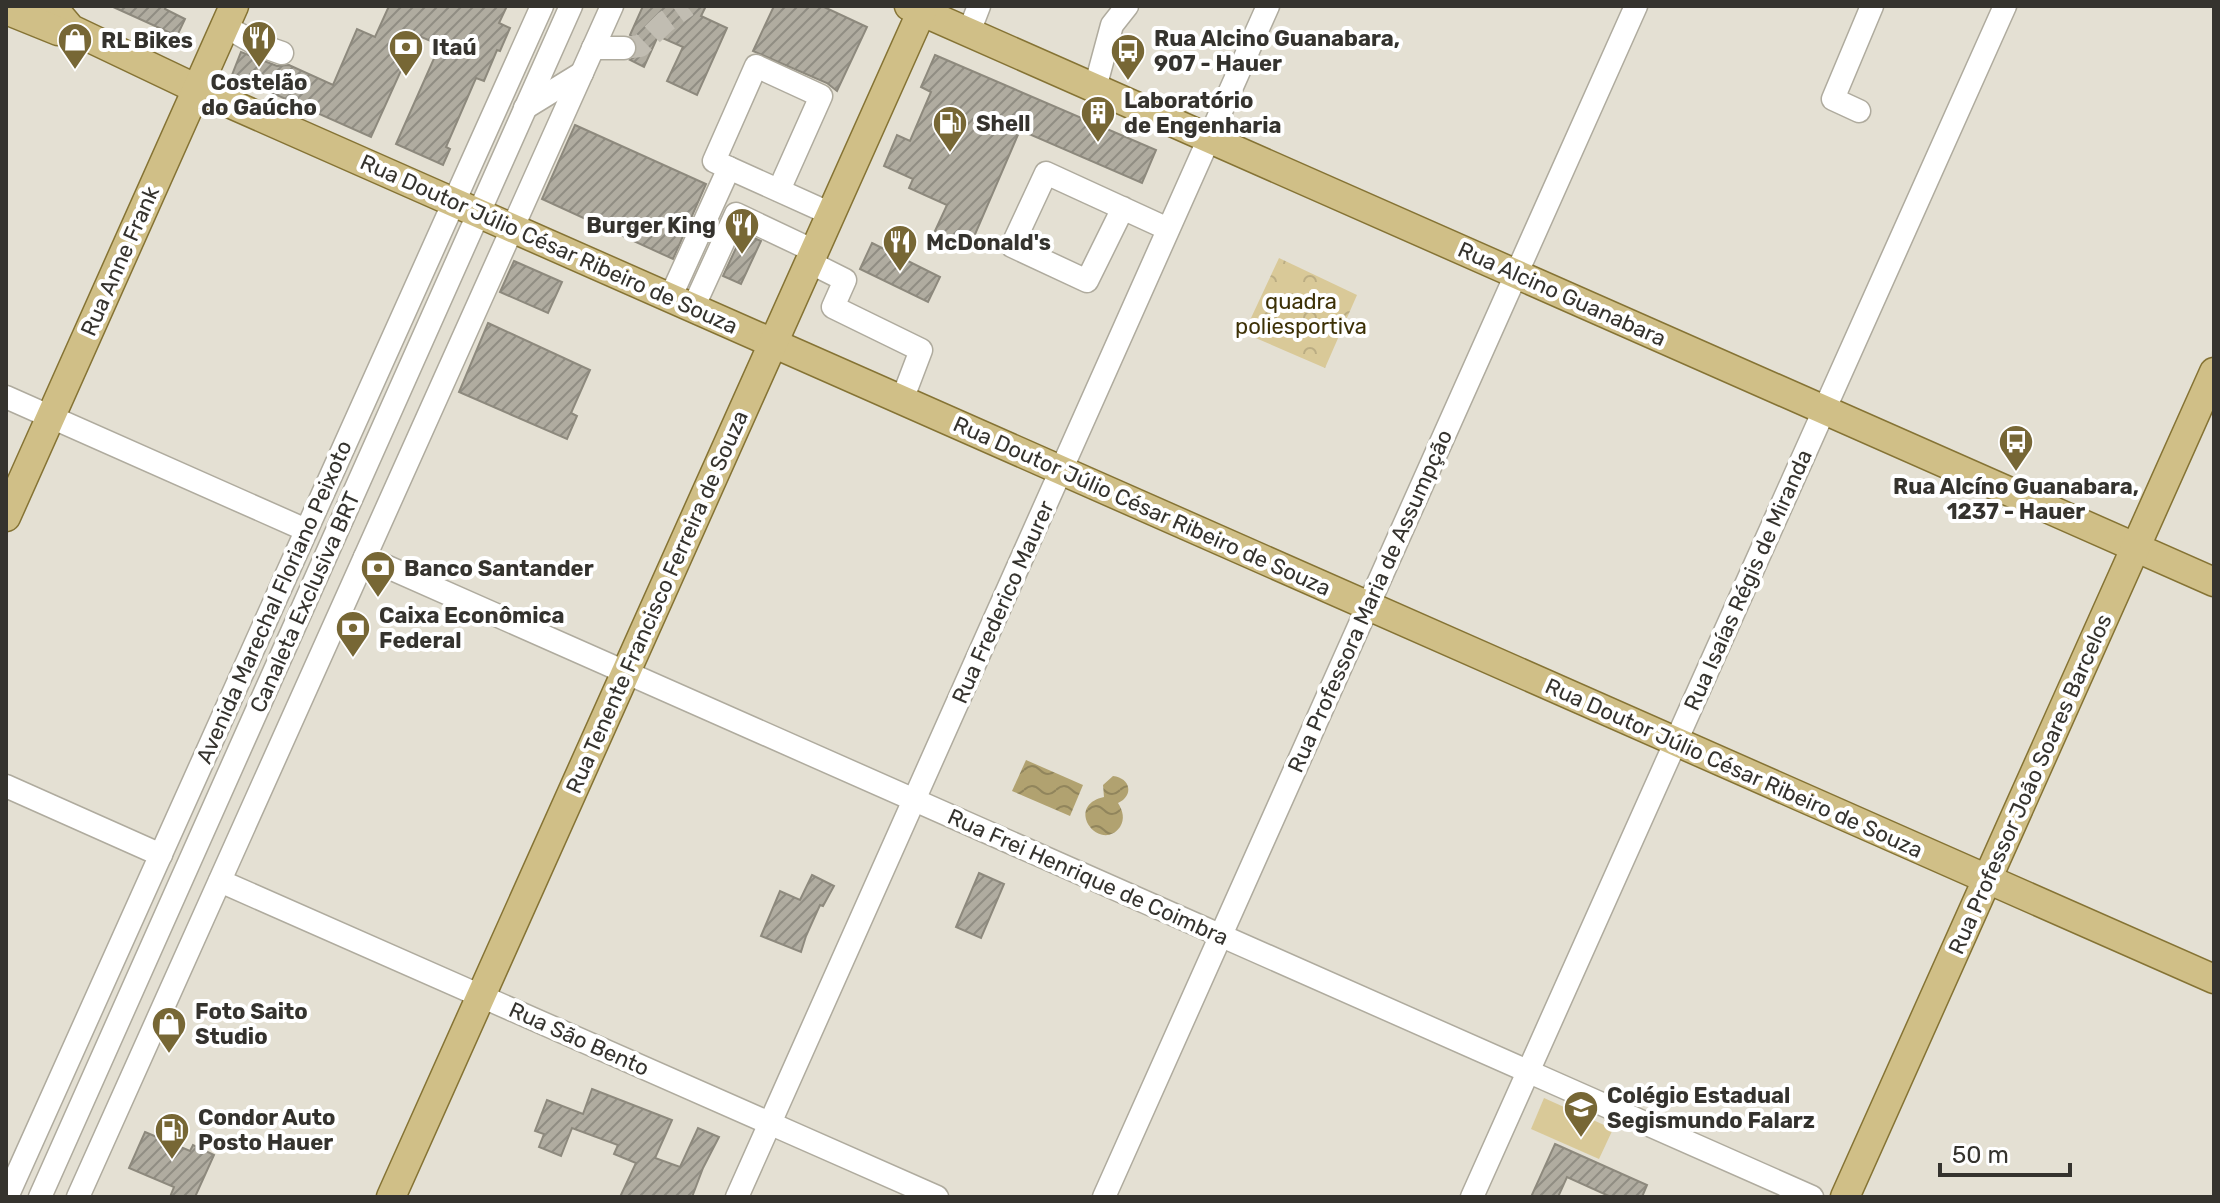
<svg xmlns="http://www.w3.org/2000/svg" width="2220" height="1203" font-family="Rubik,sans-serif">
<defs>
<pattern id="park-crowns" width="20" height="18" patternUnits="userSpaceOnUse" patternTransform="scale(2)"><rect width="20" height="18" fill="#d9c998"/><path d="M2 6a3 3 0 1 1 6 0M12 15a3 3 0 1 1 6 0" fill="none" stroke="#bbad83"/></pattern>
<pattern id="water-waves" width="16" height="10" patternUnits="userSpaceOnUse" patternTransform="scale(2)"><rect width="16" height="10" fill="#b1a270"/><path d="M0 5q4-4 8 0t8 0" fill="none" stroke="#91855c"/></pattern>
<pattern id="building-hatch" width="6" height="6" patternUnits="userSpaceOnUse" patternTransform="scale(2)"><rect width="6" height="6" fill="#b0aca0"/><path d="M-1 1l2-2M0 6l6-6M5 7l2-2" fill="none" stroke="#908d83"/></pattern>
</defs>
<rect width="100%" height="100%" fill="#e4e0d3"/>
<polygon fill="#d9c998" points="1544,1098 1613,1129 1599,1159 1531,1129"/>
<polygon fill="url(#park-crowns)" points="1279,258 1357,295 1325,368 1244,333"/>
<g fill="url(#water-waves)">
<polygon points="1026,760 1083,785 1070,816 1012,791"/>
<path d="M1113,776C1131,778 1134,796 1118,803C1123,811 1125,819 1120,827C1100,854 1063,806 1104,797L1103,785Z"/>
</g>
<g fill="url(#building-hatch)" stroke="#8d897d" stroke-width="2">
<polygon points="111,6 166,6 165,9 185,19 177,36"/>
<polygon points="389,6 507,6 499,23 510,28 500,51 497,50 484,81 476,78 446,147 450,149 443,165 396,144 440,45 417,35 371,137 232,75 241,52 277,66 289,65 333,85 357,29 375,37"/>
<polygon points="643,6 706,6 701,16 727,28 697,95 667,81 683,47 658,36 644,67 630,60 636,56 638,47 636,40 630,35"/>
<polygon points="774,6 822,6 867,27 837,91 827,83 753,51"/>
<polygon points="935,55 1156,150 1142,183 1020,130 970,246 935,231 947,205 909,188 913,179 884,166 897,135 910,141 931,92 921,87"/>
<polygon points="575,125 706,184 673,259 542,199"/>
<polygon points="743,233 761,241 741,284 723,276"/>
<polygon points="872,243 940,277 928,302 860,269"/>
<polygon points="514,261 562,282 548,313 500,292"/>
<polygon points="488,323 590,370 571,413 577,416 567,439 459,392"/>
<polygon points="979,873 1004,884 981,938 956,927"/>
<polygon points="812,875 834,886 823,906 820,905 806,936 801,952 761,936 780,891 800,900"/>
<polygon points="592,1089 672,1120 655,1158 680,1167 698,1128 719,1137 703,1168 692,1197 620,1197 636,1163 614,1154 618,1145 572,1128 561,1156 539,1147 544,1134 535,1131 547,1100 583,1114"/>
<polygon points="145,1132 190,1151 193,1145 214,1155 195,1197 170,1197 174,1187 129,1168"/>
<polygon points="1555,1144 1647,1185 1642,1197 1611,1197 1567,1177 1558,1197 1531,1197"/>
</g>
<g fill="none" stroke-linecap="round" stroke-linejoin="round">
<polyline stroke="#c1bdb2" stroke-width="22" stroke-dasharray="22 11" stroke-linecap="butt" points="624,48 640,46 665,22 687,6"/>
<defs>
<g id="minor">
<polyline points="225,26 256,44 282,53"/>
<polyline points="969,32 979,6"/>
<polyline points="593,48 624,48"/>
<polyline points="1095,88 1112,25 1127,6"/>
<polyline points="525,108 582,73"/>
<polyline points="1859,111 1833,99 1872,6"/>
<polyline points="729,168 714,161 756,66 821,96 779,190"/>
<polyline points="1123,208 1087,281 1012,246 1046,173 1168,229"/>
<polyline points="809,262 845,280 833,307 921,350 902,400"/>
<polyline points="670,298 729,168 831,214"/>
<polyline points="693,308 736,214 814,251"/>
<polyline points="6,397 306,530"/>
<polyline points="365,557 1812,1197"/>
<polyline points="6,786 161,855"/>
<polyline points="220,881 937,1197"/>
<polyline points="7,1197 542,6"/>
<polyline points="40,1197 571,6"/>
<polyline points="78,1197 612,6"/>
<polyline points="737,1197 1268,6"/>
<polyline points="1104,1197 1636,6"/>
<polyline points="1472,1197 2005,6"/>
</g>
<g id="major">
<polyline points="39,6 60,16 71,29 197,89 2214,979"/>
<polyline points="909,6 2214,582"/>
<polyline points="6,10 58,31"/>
<polyline points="6,517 234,6"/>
<polyline points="391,1197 924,6"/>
<polyline points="1845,1197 2214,372"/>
</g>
</defs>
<use href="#minor" stroke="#afab9e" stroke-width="25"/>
<use href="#major" stroke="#857334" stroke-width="31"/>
<use href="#minor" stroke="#fff" stroke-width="22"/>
<use href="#major" stroke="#d0bf87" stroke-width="28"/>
</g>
<defs>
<symbol id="restaurant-pin" viewBox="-11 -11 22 30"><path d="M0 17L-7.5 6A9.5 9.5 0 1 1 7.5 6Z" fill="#776735" stroke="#fff"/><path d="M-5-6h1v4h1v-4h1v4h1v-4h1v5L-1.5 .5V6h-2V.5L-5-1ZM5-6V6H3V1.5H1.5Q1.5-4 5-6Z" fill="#fff"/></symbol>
<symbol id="shop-pin" viewBox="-11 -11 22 30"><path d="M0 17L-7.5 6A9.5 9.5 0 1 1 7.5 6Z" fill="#776735" stroke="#fff"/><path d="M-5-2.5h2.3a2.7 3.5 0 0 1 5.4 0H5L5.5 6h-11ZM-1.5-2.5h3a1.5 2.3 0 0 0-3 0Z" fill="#fff"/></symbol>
<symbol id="bank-pin" viewBox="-11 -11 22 30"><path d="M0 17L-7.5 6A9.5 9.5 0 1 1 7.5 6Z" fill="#776735" stroke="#fff"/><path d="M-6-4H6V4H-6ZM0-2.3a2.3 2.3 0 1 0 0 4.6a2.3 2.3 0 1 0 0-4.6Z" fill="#fff"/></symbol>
<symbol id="bus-pin" viewBox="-11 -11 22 30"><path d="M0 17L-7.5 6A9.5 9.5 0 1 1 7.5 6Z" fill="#776735" stroke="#fff"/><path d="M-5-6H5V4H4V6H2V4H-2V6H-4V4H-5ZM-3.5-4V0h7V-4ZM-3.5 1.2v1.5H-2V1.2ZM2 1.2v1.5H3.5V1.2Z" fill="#fff"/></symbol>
<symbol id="building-pin" viewBox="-11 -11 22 30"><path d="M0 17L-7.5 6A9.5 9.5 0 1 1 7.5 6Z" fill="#776735" stroke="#fff"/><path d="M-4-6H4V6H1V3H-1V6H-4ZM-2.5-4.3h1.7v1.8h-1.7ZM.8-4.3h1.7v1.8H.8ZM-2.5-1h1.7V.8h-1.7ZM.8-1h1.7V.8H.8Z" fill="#fff"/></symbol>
<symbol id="fuel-pin" viewBox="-11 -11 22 30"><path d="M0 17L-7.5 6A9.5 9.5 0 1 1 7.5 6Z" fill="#776735" stroke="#fff"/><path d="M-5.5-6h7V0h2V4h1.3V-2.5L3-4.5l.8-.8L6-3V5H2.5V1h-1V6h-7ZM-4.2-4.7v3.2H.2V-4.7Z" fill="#fff"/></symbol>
<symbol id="school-pin" viewBox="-11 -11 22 30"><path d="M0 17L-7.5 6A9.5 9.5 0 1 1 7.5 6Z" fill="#776735" stroke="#fff"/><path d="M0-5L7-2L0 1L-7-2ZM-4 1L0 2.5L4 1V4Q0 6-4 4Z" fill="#fff"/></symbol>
</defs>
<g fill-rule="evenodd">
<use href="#restaurant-pin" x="239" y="18" width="40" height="54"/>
<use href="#shop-pin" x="55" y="20" width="40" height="54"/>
<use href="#bank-pin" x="386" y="27" width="40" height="54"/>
<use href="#bus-pin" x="1108" y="31" width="40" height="54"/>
<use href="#building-pin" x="1078" y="93" width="40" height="54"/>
<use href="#fuel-pin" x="930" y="103" width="40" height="54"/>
<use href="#restaurant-pin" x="722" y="205" width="40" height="54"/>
<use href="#restaurant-pin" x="880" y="222" width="40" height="54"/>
<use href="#bus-pin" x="1996" y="422" width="40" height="54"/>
<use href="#bank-pin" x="358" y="548" width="40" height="54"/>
<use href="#bank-pin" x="333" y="608" width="40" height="54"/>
<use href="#shop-pin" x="149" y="1004" width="40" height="54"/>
<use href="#school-pin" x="1561" y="1088" width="40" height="54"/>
<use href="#fuel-pin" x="152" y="1110" width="40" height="54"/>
</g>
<g text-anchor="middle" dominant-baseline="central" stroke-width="8" stroke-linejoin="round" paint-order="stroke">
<g font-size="22" font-weight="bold" fill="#35332e" stroke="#fff" text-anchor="start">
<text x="1154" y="38">Rua Alcino Guanabara,<tspan x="1154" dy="25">907 - Hauer</tspan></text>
<text x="101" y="40">RL Bikes</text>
<text x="432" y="47">Itaú</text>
<text x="259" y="82" text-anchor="middle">Costelão<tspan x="259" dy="25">do Gaúcho</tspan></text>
<text x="1124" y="100">Laboratório<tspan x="1124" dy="25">de Engenharia</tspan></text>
<text x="976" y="123">Shell</text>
<text x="716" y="225" text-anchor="end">Burger King</text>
<text x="926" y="242">McDonald's</text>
<text x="2016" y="486" text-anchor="middle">Rua Alcíno Guanabara,<tspan x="2016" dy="25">1237 - Hauer</tspan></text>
<text x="404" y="568">Banco Santander</text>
<text x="379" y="615">Caixa Econômica<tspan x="379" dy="25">Federal</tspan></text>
<text x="195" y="1011">Foto Saito<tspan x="195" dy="25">Studio</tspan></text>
<text x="1607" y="1095">Colégio Estadual<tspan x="1607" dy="25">Segismundo Falarz</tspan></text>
<text x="198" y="1117">Condor Auto<tspan x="198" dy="25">Posto Hauer</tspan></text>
</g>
<g font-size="22" fill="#35332e" stroke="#fff">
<text transform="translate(549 244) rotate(24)">Rua Doutor Júlio César Ribeiro de Souza</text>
<text transform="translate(120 261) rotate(-66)">Rua Anne Frank</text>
<text transform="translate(1562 294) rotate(24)">Rua Alcino Guanabara</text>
<text transform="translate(1142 506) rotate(24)">Rua Doutor Júlio César Ribeiro de Souza</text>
<text transform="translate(1748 580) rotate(-66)">Rua Isaías Régis de Miranda</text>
<text transform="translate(1370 601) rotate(-66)">Rua Professora Maria de Assumpção</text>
<text transform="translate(274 602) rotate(-66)">Avenida Marechal Floriano Peixoto</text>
<text transform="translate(305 602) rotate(-66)">Canaleta Exclusiva BRT</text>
<text transform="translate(657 602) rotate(-66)">Rua Tenente Francisco Ferreira de Souza</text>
<text transform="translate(1003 602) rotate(-66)">Rua Frederico Maurer</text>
<text transform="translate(1734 768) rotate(24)">Rua Doutor Júlio César Ribeiro de Souza</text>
<text transform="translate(2030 784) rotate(-66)">Rua Professor João Soares Barcelos</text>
<text transform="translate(1088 877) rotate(24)">Rua Frei Henrique de Coimbra</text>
<text transform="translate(579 1039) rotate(24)">Rua São Bento</text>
</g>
<g font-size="22" fill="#3d3106" stroke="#fff">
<text x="1301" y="301">quadra<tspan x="1301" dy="25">poliesportiva</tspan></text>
</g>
</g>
<rect width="2220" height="1203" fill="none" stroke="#35332e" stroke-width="16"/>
<path d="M1940 1163v12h130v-12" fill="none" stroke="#35332e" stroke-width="4"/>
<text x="1952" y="1163" font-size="24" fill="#35332e" stroke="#ffffff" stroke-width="6" paint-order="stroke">50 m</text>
</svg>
